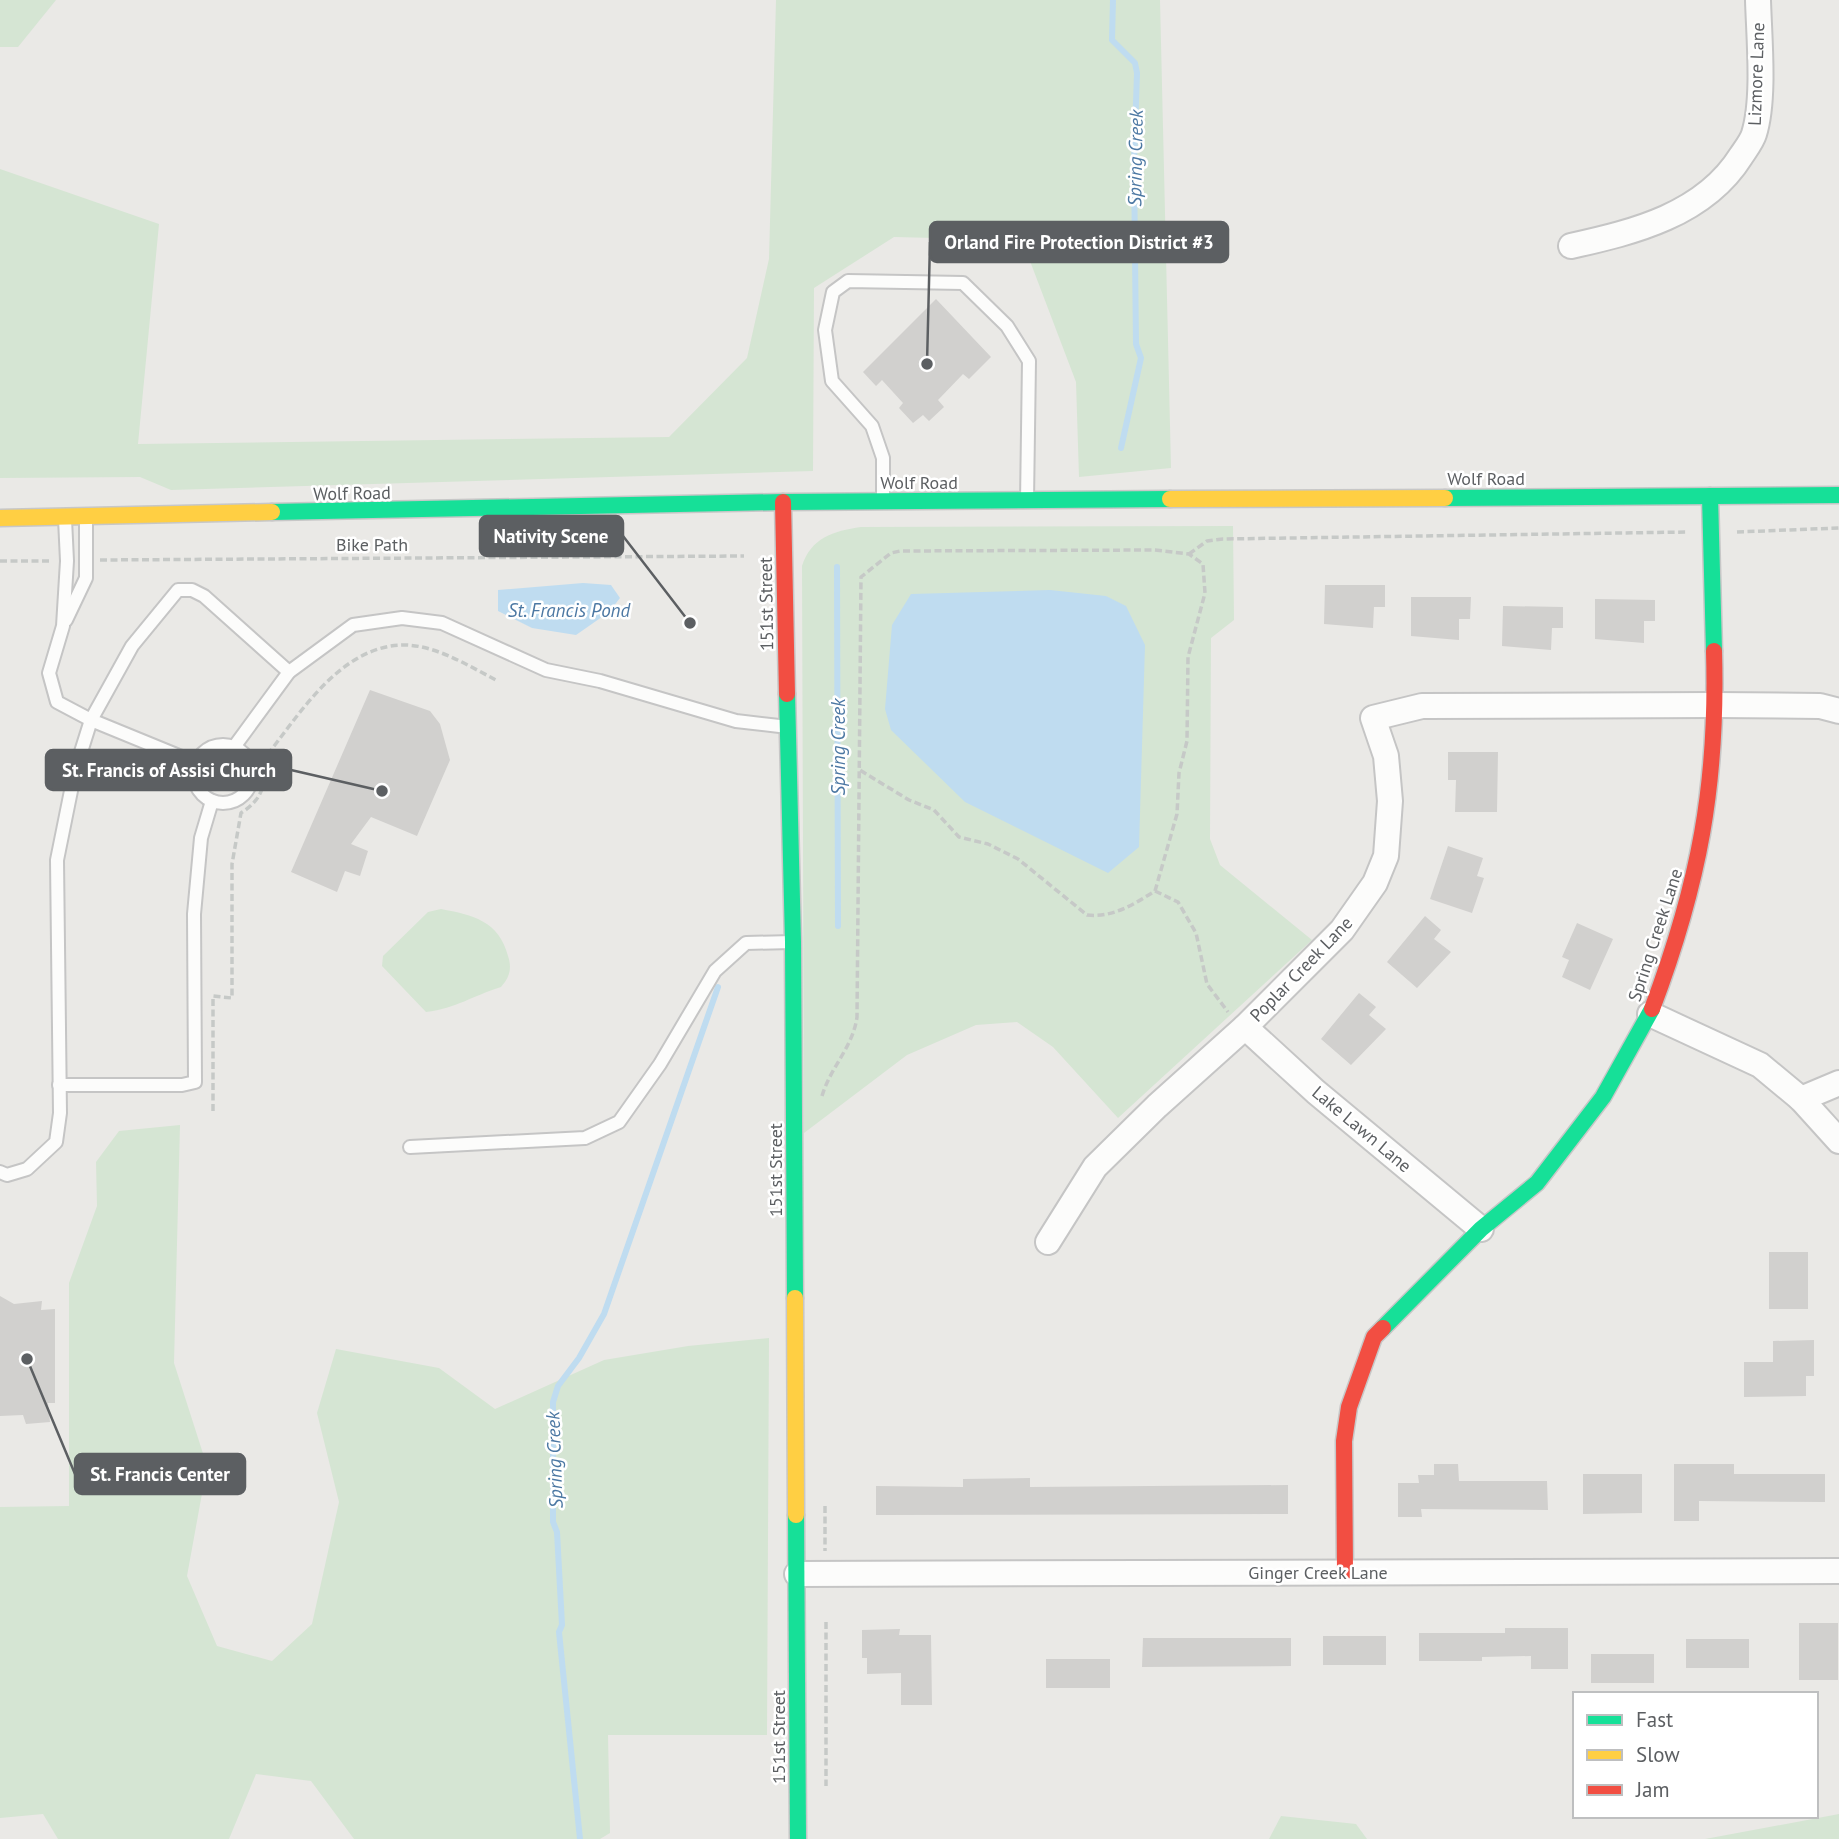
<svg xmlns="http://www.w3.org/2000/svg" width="1839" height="1839" font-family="'PT Sans',sans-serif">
<rect width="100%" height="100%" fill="#eae9e6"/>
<g fill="#d5e5d3">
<polygon points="0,0 56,0 18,47 0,47"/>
<polygon points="776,0 1160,0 1171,468 1079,477 1076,382 1022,240 894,237 814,288 813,471 171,490 140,477 0,478 0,169 159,224 138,444 669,437 747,358 769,259"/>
<path d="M1233,526L1234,620L1211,638L1210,839L1220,865L1312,940L1118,1118L1053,1047L1017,1022L976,1025L907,1055L804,1133L802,566C811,538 833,531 861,527Z"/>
<path d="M441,909C473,915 499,921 508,956C512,968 510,977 501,987C472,996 457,1008 426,1012L382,966L383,956L428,912Z"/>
<polygon points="180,1125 174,1363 207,1466 187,1576 217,1646 272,1661 312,1624 339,1502 317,1413 336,1349 439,1368 495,1409 604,1360 688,1346 769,1338 767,1735 608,1735 610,1833 600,1839 354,1839 311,1781 256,1774 229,1839 58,1839 43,1814 0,1818 0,1507 69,1506 69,1283 97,1206 96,1162 119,1131"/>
<polygon points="1839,1814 1839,1839 1705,1839"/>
<polygon points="1281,1816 1356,1824 1367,1839 1269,1839"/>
</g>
<g fill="#bfdcf0">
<polygon points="583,583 611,585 620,598 609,612 576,635 532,628 498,611 498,590"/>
<polygon points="1050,590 1106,596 1126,606 1145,645 1139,847 1108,873 965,802 891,730 885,709 892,625 911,594"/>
</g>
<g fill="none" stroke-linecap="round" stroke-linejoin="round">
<g stroke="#bfdcf0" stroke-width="6">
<polyline points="1113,0 1112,40 1135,63 1137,73 1134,162 1136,344 1141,358 1121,448"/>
<polyline points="837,567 838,926"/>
<polyline points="580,1839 559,1632 562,1625 557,1532 553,1522 553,1402 558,1386 579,1358 604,1314 718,987"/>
</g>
</g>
<g fill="#d1d0ce">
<polygon points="936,299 991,357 969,379 963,374 938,400 944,407 929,421 923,415 913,423 899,408 903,403 882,380 876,386 863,372"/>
<polygon points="1325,585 1385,585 1385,607 1374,607 1373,628 1324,624"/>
<polygon points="1411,597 1471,597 1470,619 1459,619 1459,640 1411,636"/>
<polygon points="1595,599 1655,600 1655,621 1644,621 1644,643 1595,639"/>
<polygon points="1503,606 1563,607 1563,628 1552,628 1551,650 1502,646"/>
<polygon points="370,690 430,711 440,724 450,760 417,836 371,817 351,844 368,851 360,876 345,871 337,892 291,872"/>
<polygon points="1448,752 1498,752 1497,812 1455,812 1456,780 1448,780"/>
<polygon points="1448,846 1483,858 1477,876 1484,878 1472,913 1430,899"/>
<polygon points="1425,916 1441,930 1434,939 1451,952 1417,988 1387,962"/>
<polygon points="1577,923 1613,939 1590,990 1562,977 1569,960 1562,957"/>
<polygon points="1359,993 1376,1007 1369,1015 1386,1029 1351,1065 1321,1039"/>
<rect x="1769" y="1252" width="39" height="57"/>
<polygon points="0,1296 14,1304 42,1301 41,1310 55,1309 55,1403 48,1403 50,1422 26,1424 23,1415 0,1416"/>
<polygon points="1814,1340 1814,1376 1806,1376 1806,1396 1744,1397 1744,1362 1773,1362 1773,1341"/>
<polygon points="1434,1464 1458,1464 1459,1481 1547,1481 1548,1510 1421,1509 1422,1517 1398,1517 1398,1483 1419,1483 1418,1475 1434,1475"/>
<polygon points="1674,1464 1734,1464 1734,1474 1825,1474 1825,1502 1699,1501 1699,1521 1674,1521"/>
<polygon points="1583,1474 1642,1474 1642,1513 1583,1514"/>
<polygon points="1030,1478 1030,1487 1288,1485 1288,1514 876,1515 876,1486 963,1487 963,1479"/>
<rect x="1799" y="1623" width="39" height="57"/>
<polygon points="1505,1628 1568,1628 1568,1669 1531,1669 1531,1656 1482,1657 1482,1661 1419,1661 1419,1633 1505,1633"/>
<polygon points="900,1629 899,1635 931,1635 932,1705 901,1705 901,1673 867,1674 867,1658 862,1658 862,1630"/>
<rect x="1323" y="1636" width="63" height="29"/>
<polygon points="1143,1638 1291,1638 1291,1666 1142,1667"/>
<rect x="1686" y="1639" width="63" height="29"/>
<rect x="1591" y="1654" width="63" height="29"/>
<rect x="1046" y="1659" width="64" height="29"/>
</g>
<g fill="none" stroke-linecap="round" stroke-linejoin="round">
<defs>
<g id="lane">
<polyline points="883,498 883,458 872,426 832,381 825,330 833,292 848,281 963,283 1007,326 1029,361 1027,501"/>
<polyline points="66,620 86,578 86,519"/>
<circle cx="223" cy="774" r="29"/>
<polyline points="234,747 289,672 353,625 402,618 442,623 546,670 600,681 736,721 788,727"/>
<polyline points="196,763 91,720 132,646 178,590 192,590 204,596 289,672"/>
<polyline points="59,1085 182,1085 195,1082 194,914 201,838 212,801"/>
<polyline points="410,1147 585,1138 619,1122 660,1064 715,971 746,943 793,942"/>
<polyline points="0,1172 7,1175 27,1169 56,1142 60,1113 57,860 75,771 91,720 57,702 49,673 63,626 67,561 65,519"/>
</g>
<g id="street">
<path d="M1571,246C1634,232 1704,215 1741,156C1745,150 1752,141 1754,134C1765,99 1759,37 1758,0"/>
<polyline points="1650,1014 1760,1065 1801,1099 1839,1141"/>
<polyline points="1245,1027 1316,1092 1481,1229"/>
<polyline points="1801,1099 1839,1083"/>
<polyline points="1048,1242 1095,1167 1157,1106 1245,1027 1342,930 1375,883 1386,856 1390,801 1386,756 1373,718 1422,706 1716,705 1820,706 1839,711"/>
<polyline points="797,1574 1839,1571"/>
</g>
<g id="fast">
<polyline points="1710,496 1714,651"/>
<polyline points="1445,498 1839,495"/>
<polyline points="272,512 783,502 1170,499"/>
<polyline points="787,694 793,942 795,1298"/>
<polyline points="1383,1328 1481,1229 1537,1183 1603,1097 1652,1009"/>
<polyline points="796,1515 798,1839"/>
</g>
<g id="slow">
<polyline points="1170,499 1445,498"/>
<polyline points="0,518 272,512"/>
<polyline points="795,1298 796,1515"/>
</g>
<g id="jam">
<polyline points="783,502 787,694"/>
<path d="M1652,1009C1699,884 1718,784 1714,651"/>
<polyline points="1345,1572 1344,1441 1349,1407 1374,1337 1383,1328"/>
</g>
</defs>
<use href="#lane" stroke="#c5c5c5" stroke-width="16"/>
<use href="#street" stroke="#c5c5c5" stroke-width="28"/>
<use href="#fast" stroke="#c7c7c7" stroke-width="19"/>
<use href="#slow" stroke="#c7c7c7" stroke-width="19"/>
<use href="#jam" stroke="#c7c7c7" stroke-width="19"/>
<g stroke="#c6c9c7" stroke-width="3.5" stroke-dasharray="7 3.5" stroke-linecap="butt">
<polyline points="1737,532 1839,528"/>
<polyline points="1189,554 1207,541 1223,539 1687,532"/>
<polyline points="100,560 744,556"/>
<polyline points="0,561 50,561"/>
<polyline points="1155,891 1178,902 1196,933 1207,984 1228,1012"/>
<path d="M822,1096C830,1068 853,1047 857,1017L861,577L891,553L900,551L1155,550L1189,554L1203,564L1205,593L1188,657L1187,741L1179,773L1177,814L1155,891C1134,904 1113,918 1087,915L1018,859L988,844L959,837L934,810L909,800L858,769"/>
<path d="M213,1111V996L232,998V864L241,813C263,799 266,784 264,759C300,714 341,644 406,645C437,646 469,666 496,680"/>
<polyline points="825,1506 825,1551"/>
<polyline points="826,1622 826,1786"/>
</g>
<use href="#lane" stroke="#fcfcfb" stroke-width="12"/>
<use href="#street" stroke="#fcfcfb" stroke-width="24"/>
<use href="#fast" stroke="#16e098" stroke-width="16"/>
<use href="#slow" stroke="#ffcf43" stroke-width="16"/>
<use href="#jam" stroke="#f24e42" stroke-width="16"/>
</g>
<g text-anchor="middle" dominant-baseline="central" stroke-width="5" stroke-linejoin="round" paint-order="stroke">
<g font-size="18" fill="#5c5f62" stroke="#fff">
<text transform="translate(1756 74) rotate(-88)">Lizmore Lane</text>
<text x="1486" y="478">Wolf Road</text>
<text x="919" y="482">Wolf Road</text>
<text transform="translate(352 493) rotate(-1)">Wolf Road</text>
<text x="372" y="544">Bike Path</text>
<text transform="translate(766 604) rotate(-91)">151st Street</text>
<text transform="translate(1655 935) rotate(-72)">Spring Creek Lane</text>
<text transform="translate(1301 969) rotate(-46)">Poplar Creek Lane</text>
<text transform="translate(1362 1129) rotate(40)">Lake Lawn Lane</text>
<text transform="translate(775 1170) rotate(-90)">151st Street</text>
<text x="1318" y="1572">Ginger Creek Lane</text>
<text transform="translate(778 1737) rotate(-90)">151st Street</text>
</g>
<g font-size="19" font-style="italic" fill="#4c78a3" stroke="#fff">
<text transform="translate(1135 158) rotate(-89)">Spring Creek</text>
<text x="569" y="610">St. Francis Pond</text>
<text transform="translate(838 747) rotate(-90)">Spring Creek</text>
<text transform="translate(554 1460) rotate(-92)">Spring Creek</text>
</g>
</g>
<path fill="none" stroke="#5c5f62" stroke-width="2.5" d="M927 364L930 242M690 623L623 536M382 791L291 770M27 1359L75 1474"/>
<g fill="#5c5f62" stroke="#fff" stroke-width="2.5">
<circle cx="927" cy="364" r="7"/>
<circle cx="690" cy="623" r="7"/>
<circle cx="382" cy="791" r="7"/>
<circle cx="27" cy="1359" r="7"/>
</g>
<g fill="#5c5f62" stroke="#5c5f62" stroke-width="2.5">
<rect x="930" y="222" width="298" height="40" rx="7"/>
<rect x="480" y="516" width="143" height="40" rx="7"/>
<rect x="46" y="750" width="245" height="40" rx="7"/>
<rect x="75" y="1454" width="170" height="40" rx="7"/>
</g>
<g font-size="19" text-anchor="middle" font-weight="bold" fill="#fff">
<text x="1079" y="249">Orland Fire Protection District #3</text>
<text x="551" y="543">Nativity Scene</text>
<text x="169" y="777">St. Francis of Assisi Church</text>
<text x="160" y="1481">St. Francis Center</text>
</g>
<rect x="1573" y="1692" width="245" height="126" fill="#ffffff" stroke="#bebfc0" stroke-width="2"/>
<rect x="1587" y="1715" width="35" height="10" fill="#16e098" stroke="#bebfc0" stroke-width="2"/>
<text x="1636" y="1727" font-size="21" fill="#5c5f62">Fast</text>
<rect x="1587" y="1750" width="35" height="10" fill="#ffcf43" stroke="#bebfc0" stroke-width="2"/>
<text x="1636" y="1762" font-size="21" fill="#5c5f62">Slow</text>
<rect x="1587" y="1785" width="35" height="10" fill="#f24e42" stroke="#bebfc0" stroke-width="2"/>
<text x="1636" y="1797" font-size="21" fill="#5c5f62">Jam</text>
</svg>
